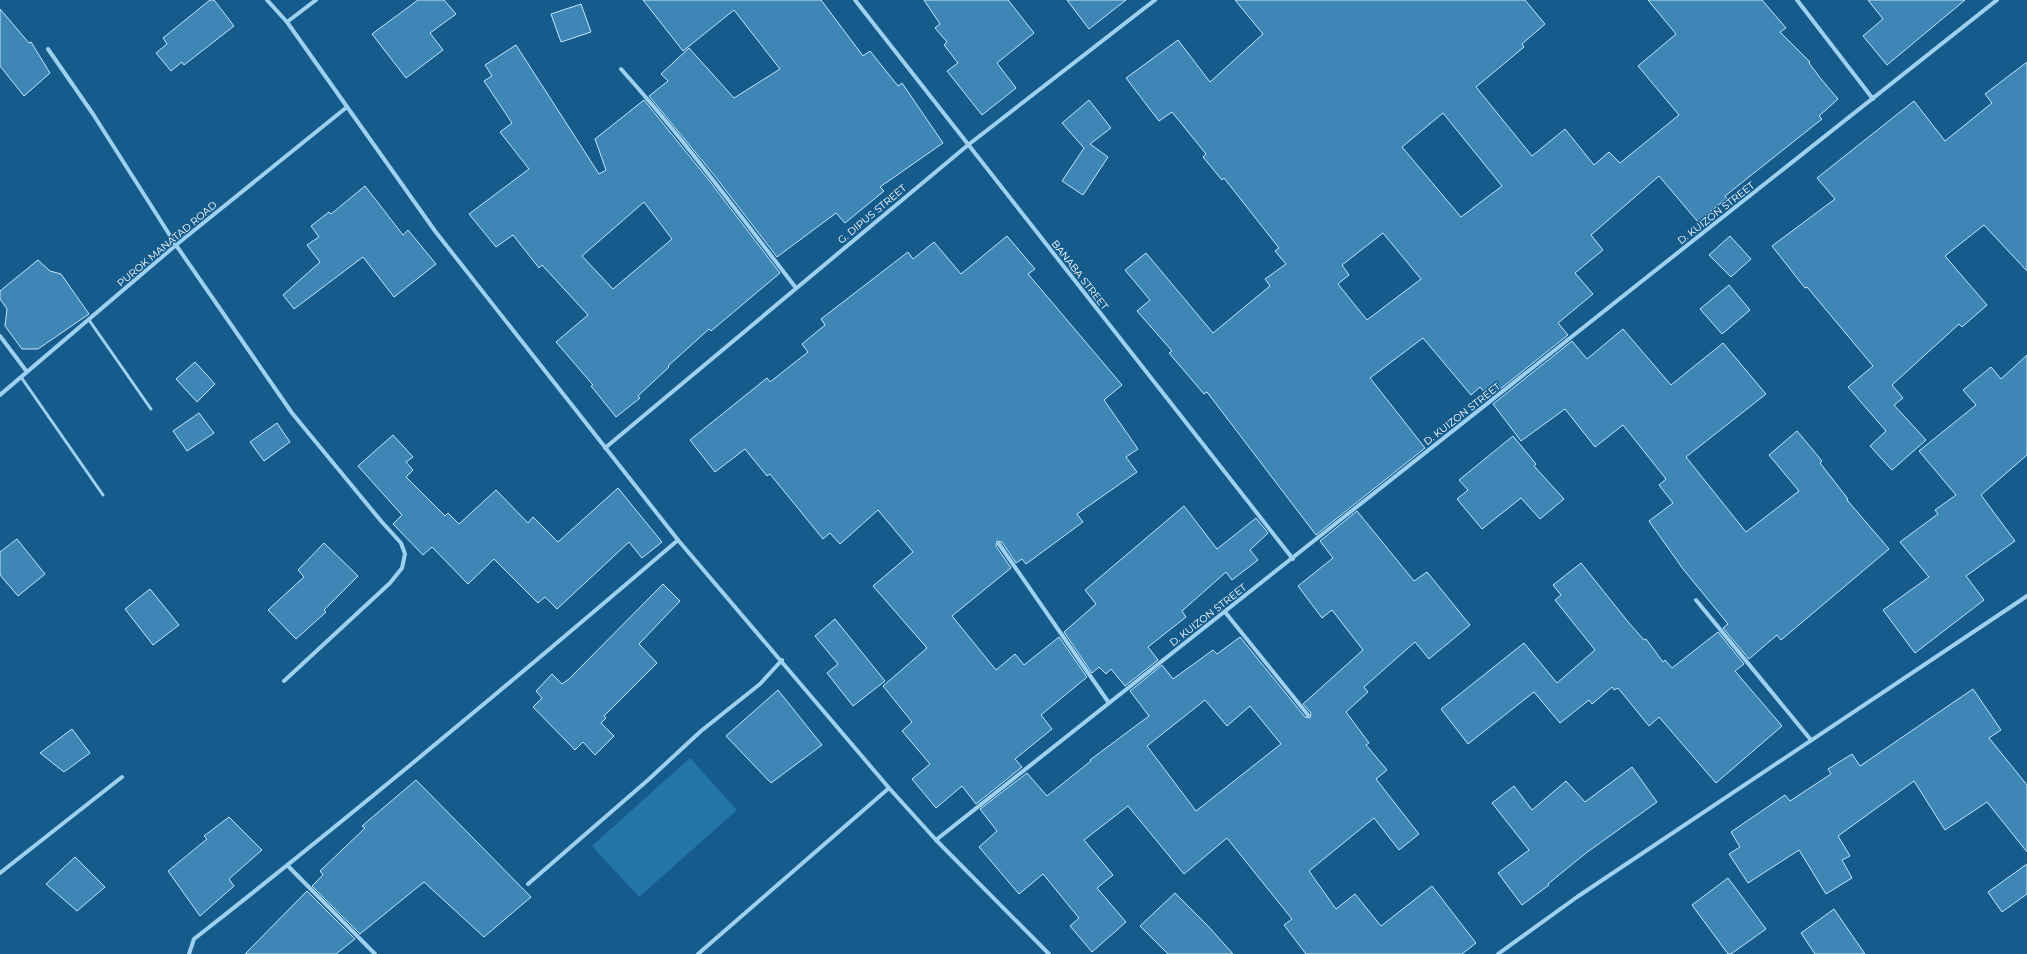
<svg xmlns="http://www.w3.org/2000/svg" width="2027" height="954" font-family="Montserrat,sans-serif">
<rect width="100%" height="100%" fill="#155c8c"/>
<polygon fill="#2475a9" points="690,758 737,810 639,897 592,846"/>
<g fill="#3d86b5" stroke="#c4e6fb" fill-rule="evenodd">
<polygon points="210,0 214,0 234,26 184,65 182,62 171,71 156,53 167,44 163,38"/>
<polygon points="418,0 444,0 456,14 430,33 443,50 406,78 372,34"/>
<polygon points="643,0 821,0 863,56 870,51 898,86 902,83 943,143 880,187 884,191 845,223 836,213 777,257 714,175 649,96 668,81 661,74 689,48 734,98 780,69 734,10 683,51"/>
<polygon points="924,0 1008,0 1034,33 997,63 1016,88 982,115 947,71 958,63 944,45 947,42 935,28 940,24"/>
<polygon points="1067,0 1126,0 1089,29"/>
<path d="M1235,0H1525L1545,24L1522,44L1524,47L1476,87L1532,156L1565,129L1594,165L1609,152L1620,163L1679,115L1638,66L1676,34L1648,0H1762L1786,28L1780,32L1810,62L1809,63L1821,79L1838,99L1819,116L1822,119L1725,196L1727,198L1698,222L1659,176L1591,235L1603,250L1575,273L1593,294L1558,323L1568,335L1489,398L1480,387L1471,395L1423,338L1370,378L1425,448L1316,535L1207,392L1204,394L1169,353L1172,351L1137,311L1150,300L1125,270L1146,253L1213,333L1270,286L1265,279L1286,264L1275,251L1279,248L1224,178L1222,180L1203,157L1206,154L1172,112L1159,121L1126,78L1178,40L1210,82L1263,34ZM1443,113L1502,186L1461,217L1402,147ZM1383,233L1421,279L1367,320L1338,284L1349,275L1342,265Z"/>
<polygon points="1868,0 1965,0 1887,65 1863,36 1883,19"/>
<polygon points="581,4 591,32 561,42 551,14"/>
<polygon points="0,9 29,43 31,42 50,73 24,96 0,66"/>
<path d="M516,45L599,174L606,170L595,139L644,100L708,179L780,273L711,331L709,329L668,366L669,367L638,396L640,398L616,417L591,386L593,385L556,342L588,315L542,265L539,268L513,235L496,247L469,214L529,169L500,132L512,123L484,81L492,76L485,65ZM644,202L672,239L613,289L582,256Z"/>
<polygon points="2027,62 2027,271 1984,225 1945,256 1987,305 1962,327 1959,324 1892,385 1903,398 1894,405 1926,440 1892,470 1870,446 1886,431 1848,387 1873,366 1807,287 1805,288 1772,246 1835,199 1817,178 1914,101 1945,141 1992,103 1985,94"/>
<polygon points="1089,100 1111,128 1090,144 1108,157 1083,195 1062,181 1084,148 1062,123"/>
<polygon points="365,186 403,235 408,230 436,264 394,297 363,257 294,309 283,295 320,262 307,245 319,237 311,226 329,212 331,214"/>
<polygon points="1007,236 1035,269 1028,274 1122,385 1104,400 1138,449 1126,457 1137,472 1077,514 1083,522 1026,564 1022,559 1016,563 1002,542 997,541 996,546 1011,568 952,616 996,670 1015,654 1024,665 1059,637 1087,677 1041,715 1052,729 1015,759 1022,767 976,804 962,786 936,808 912,779 930,764 902,731 912,722 883,686 927,648 873,586 913,552 878,510 840,544 830,533 823,539 770,474 767,476 745,449 715,472 690,440 767,378 770,382 808,352 802,344 825,325 821,319 908,252 913,259 934,242 961,274"/>
<polygon points="1730,236 1751,259 1731,277 1709,255"/>
<polygon points="38,260 50,271 61,274 89,314 38,349 22,349 5,326 7,309 0,299 0,291"/>
<polygon points="1729,285 1750,310 1722,334 1700,309"/>
<polygon points="1623,329 1671,385 1723,343 1766,394 1686,457 1746,532 1799,491 1769,455 1797,431 1822,461 1820,463 1848,499 1847,500 1889,549 1781,640 1777,635 1749,659 1723,628 1728,624 1683,569 1649,521 1673,503 1659,485 1666,479 1623,425 1595,447 1565,409 1521,441 1493,404 1572,341 1587,359"/>
<polygon points="2027,355 2027,455 1981,495 2015,541 1966,576 1984,600 1915,653 1883,610 1929,577 1900,542 1938,514 1935,510 1956,495 1919,451 1976,405 1963,390 1991,367 2001,379"/>
<polygon points="195,362 215,384 197,402 176,379"/>
<polygon points="199,413 214,433 187,451 173,431"/>
<polygon points="277,423 290,442 264,461 250,442"/>
<polygon points="393,435 413,457 406,462 413,470 406,477 445,516 448,513 459,524 496,490 528,523 533,517 558,542 618,488 662,542 642,558 629,542 557,609 545,597 538,603 494,559 468,584 432,547 423,555 393,524 402,515 358,466"/>
<polygon points="1513,436 1536,464 1534,466 1564,499 1540,519 1521,498 1482,529 1457,499 1468,490 1459,480"/>
<polygon points="1184,506 1217,549 1256,518 1268,533 1250,550 1258,560 1232,580 1226,572 1182,611 1186,617 1148,647 1158,660 1125,686 1111,669 1106,674 1099,667 1092,673 1064,632 1096,604 1085,590"/>
<path d="M1357,511L1414,581L1427,572L1470,625L1429,659L1415,642L1364,687L1368,692L1346,712L1369,743L1366,745L1387,770L1376,779L1419,834L1399,850L1374,818L1309,871L1336,909L1355,894L1381,926L1432,886L1476,943L1462,954H1306L1284,925L1292,919L1227,838L1184,874L1128,806L1084,840L1113,875L1097,888L1126,922L1092,952L1070,926L1079,918L1043,874L1019,894L979,847L997,831L980,809L1027,773L1047,796L1091,761L1090,760L1149,716L1130,691L1162,665L1173,679L1213,650L1217,654L1240,637L1305,717L1310,718L1311,713L1303,704L1363,650L1332,610L1322,618L1298,586L1333,558L1320,541ZM1205,700L1227,726L1250,706L1281,744L1196,811L1147,746Z"/>
<polygon points="17,539 45,574 18,596 0,575 0,552"/>
<polygon points="324,543 358,576 324,610 326,612 296,639 268,610 304,577 298,570"/>
<polygon points="1581,563 1629,623 1644,640 1646,639 1663,662 1665,660 1672,668 1718,632 1744,664 1735,671 1782,726 1716,783 1659,717 1649,726 1618,688 1614,690 1612,687 1592,704 1589,700 1560,723 1534,692 1468,744 1441,709 1524,643 1557,683 1595,650 1555,600 1561,595 1553,585"/>
<polygon points="663,584 680,601 639,644 657,663 604,716 606,718 601,723 614,736 595,755 583,742 575,750 533,707 542,698 536,691 552,674 562,684 569,679"/>
<polygon points="150,589 179,625 153,645 125,609"/>
<polygon points="835,619 885,681 853,706 827,673 838,664 815,636"/>
<polygon points="1973,689 2001,730 1989,738 2027,785 2027,852 1987,802 1945,830 1914,781 1838,836 1850,856 1842,860 1852,878 1826,894 1799,850 1748,883 1729,854 1740,847 1731,832 1785,795 1790,801 1831,774 1828,769 1852,754 1860,766"/>
<polygon points="778,690 822,745 771,783 726,736"/>
<polygon points="72,729 90,753 64,772 40,753"/>
<polygon points="1632,767 1657,802 1586,853 1548,884 1549,885 1522,905 1498,873 1529,850 1492,803 1514,786 1532,810 1566,781 1585,802"/>
<polygon points="416,780 531,897 484,937 424,882 360,934 312,886 323,875 320,871 365,828 362,826"/>
<polygon points="229,817 262,850 229,879 234,886 200,916 168,871 207,839 204,836"/>
<polygon points="75,857 105,887 77,911 46,884"/>
<polygon points="2027,864 2027,894 2002,912 1988,892"/>
<polygon points="1728,878 1766,929 1731,954 1728,954 1692,905"/>
<polygon points="307,891 355,939 336,954 245,954"/>
<polygon points="1175,893 1208,926 1233,954 1168,954 1140,926"/>
<polygon points="1834,909 1865,954 1815,954 1801,933"/>
</g>
<g fill="none" stroke-linecap="round" stroke-linejoin="round">
<g stroke="#9ed0f0" stroke-width="3">
<polyline points="89,320 151,409"/>
<polyline points="21,377 103,495"/>
</g>
<g stroke="#9ed0f0" stroke-width="4">
<polyline points="267,0 287,22 435,231 678,540 889,788 936,840 1049,954"/>
<polyline points="855,0 1293,559"/>
<polyline points="1797,0 1873,99"/>
<polyline points="287,22 316,0"/>
<polyline points="48,49 93,114 176,245 292,413 381,521 401,543 405,554 402,568 390,583 284,681"/>
<path d="M621,69C684,139 739,214 796,288"/>
<polyline points="0,336 27,372"/>
<polyline points="0,395 176,245 347,107"/>
<polyline points="605,448 968,145 1155,0"/>
<polyline points="999,544 1109,703"/>
<polyline points="1696,600 1811,740"/>
<polyline points="1225,612 1308,715"/>
<polyline points="936,840 1997,0"/>
<polyline points="288,866 375,954"/>
<polyline points="0,873 122,777"/>
<polyline points="528,884 648,780 701,731 760,684 782,660"/>
<path d="M189,954L194,939C359,810 519,676 678,540"/>
<polyline points="698,954 889,788"/>
<polyline points="1498,954 1577,897 2027,596"/>
</g>
</g>
<g text-anchor="middle" dominant-baseline="central" stroke-width="3" stroke-linejoin="round" paint-order="stroke">
<g font-size="10" fill="#fff" stroke="#155c8c">
<text transform="translate(1716 213) rotate(-38)">D. KUIZON STREET</text>
<text transform="translate(872 214) rotate(-40)">G. DIPUS STREET</text>
<text transform="translate(167 244) rotate(-40)">PUROK MANATAD ROAD</text>
<text transform="translate(1080 275) rotate(52)">BANABA STREET</text>
<text transform="translate(1462 414) rotate(-38)">D. KUIZON STREET</text>
<text transform="translate(1208 615) rotate(-38)">D. KUIZON STREET</text>
</g>
</g>
</svg>
